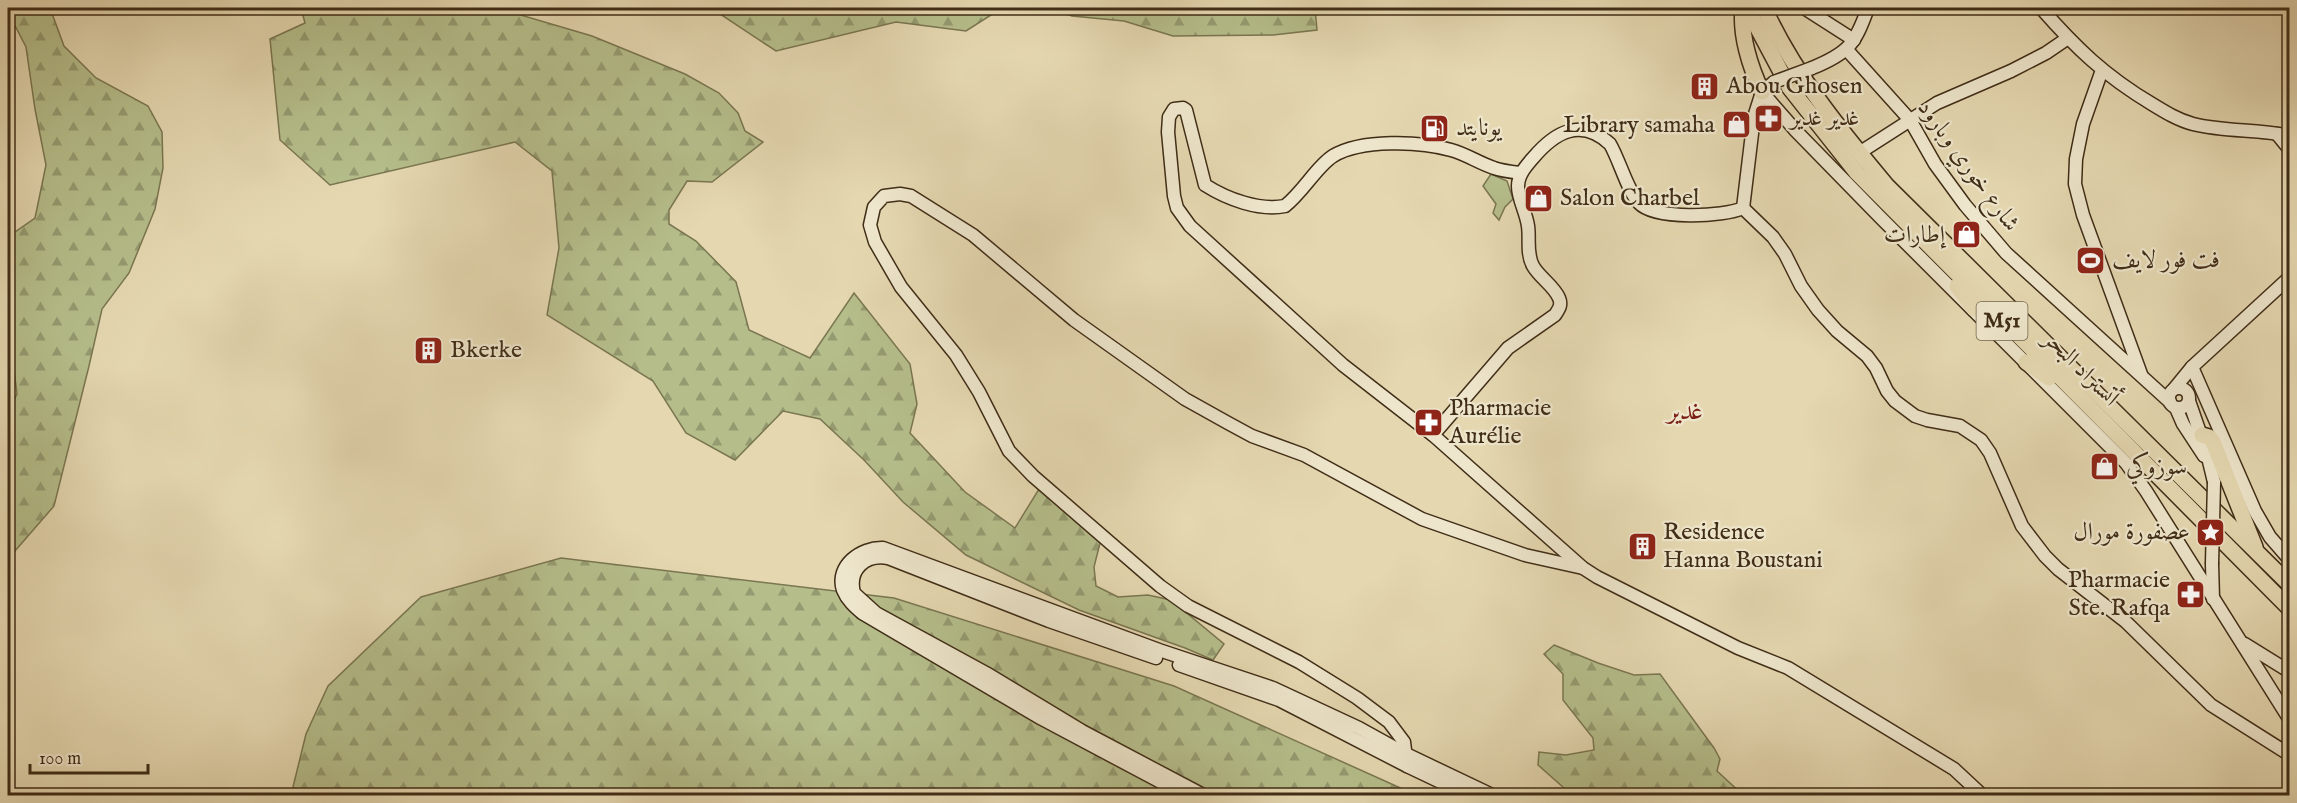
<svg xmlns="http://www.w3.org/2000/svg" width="2297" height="803" font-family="'IM FELL English',Amiri,serif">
<defs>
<pattern id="forest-firs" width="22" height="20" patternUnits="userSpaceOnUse" patternTransform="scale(1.5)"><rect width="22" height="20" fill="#b5be8b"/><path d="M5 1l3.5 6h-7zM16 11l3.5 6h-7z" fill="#959b71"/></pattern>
</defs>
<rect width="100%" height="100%" fill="#e5d8b1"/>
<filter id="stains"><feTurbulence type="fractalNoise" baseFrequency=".00333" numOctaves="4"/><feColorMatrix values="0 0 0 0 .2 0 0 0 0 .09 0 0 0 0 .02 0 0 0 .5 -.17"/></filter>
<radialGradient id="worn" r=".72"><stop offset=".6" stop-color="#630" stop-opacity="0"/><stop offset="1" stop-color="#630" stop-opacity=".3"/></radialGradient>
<polygon fill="#b5be8b" stroke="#7a7651" stroke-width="1.5" points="1491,174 1507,181 1513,199 1505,207 1499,220 1493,213 1496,204 1483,186"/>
<g fill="url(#forest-firs)" stroke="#7a7651" stroke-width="1.5">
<polygon points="8,8 50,8 64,46 96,78 148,106 162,132 163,168 155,209 129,273 102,309 89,366 54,506 8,559 8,412 17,394 8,320 8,237 35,218 46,165 35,109 26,47 8,12"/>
<polygon points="301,8 497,8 592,36 685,74 719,93 738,113 745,131 763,142 712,182 687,181 669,210 669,224 696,241 736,282 749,330 810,358 854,293 910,364 917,404 910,433 965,492 1015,528 1039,489 1101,539 1094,567 1096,586 1118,597 1148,595 1171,600 1224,644 1213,660 1185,648 1079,610 966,555 903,502 864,460 820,419 783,411 735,460 686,433 653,381 547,315 559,248 552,171 515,142 330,185 280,140 270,39 305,23"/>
<polygon points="711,8 1002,8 966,31 896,22 776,51"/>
<polygon points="1050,8 1315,8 1317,30 1273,35 1173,36 1124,21 1072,16"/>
<polygon points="561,558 894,598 1174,686 1416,795 306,796 293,787 306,734 328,686 421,597"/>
<polygon points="1554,645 1598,663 1634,675 1660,674 1714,748 1720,759 1717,771 1743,795 1572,795 1538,765 1539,752 1566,755 1594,750 1593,738 1563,700 1563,674 1544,654"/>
</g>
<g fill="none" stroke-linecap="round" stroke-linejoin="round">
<defs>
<g id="secondary">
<polyline points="1804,8 1854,40"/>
<path d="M2041,8C2076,48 2105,76 2152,104C2165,112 2178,120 2193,124C2225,132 2258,129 2290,136"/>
<polyline points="1847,50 1910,120 1935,164 1965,205 2006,253 2170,402"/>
<path d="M1812,68C1849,53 1855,44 1868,8"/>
<polyline points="2102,70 2083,124 2076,159 2075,184 2083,215 2141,374"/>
<polyline points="1762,92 1796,131 1881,218 2126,463 2146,491 2290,720"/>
<polyline points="2277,134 2290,150"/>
<polyline points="1859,153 1937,103 2011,71 2046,53 2068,38"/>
<path d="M1521,173C1512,172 1502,171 1494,168C1479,163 1466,154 1451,150C1420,141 1361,139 1333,156C1317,166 1303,192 1285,206C1259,211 1227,199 1205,185L1186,110L1183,108L1174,109L1169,117L1168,132L1174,196L1177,208L1190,226L1343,365L1433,435L1583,568L1597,577L1738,648L1788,668L1954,769L1983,796"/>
<polyline points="1743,208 1773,237 1785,254 1801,286 1818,310 1837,331 1867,356 1876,368 1887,391 1895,401 1915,416 1927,420 1960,426 1981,440 1990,453 2022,526 2045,556 2058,569 2125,621 2211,705 2290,755"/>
<polyline points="2192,367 2255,511 2270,537 2290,560"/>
<circle cx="2179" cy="398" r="10"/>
<polyline points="2174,389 2192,367 2290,277"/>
<polyline points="2189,401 2207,453 2214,482"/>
<polyline points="2176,408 2183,424 2204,456"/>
<path d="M1433,435L1508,348L1555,315C1559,309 1562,305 1559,298C1554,286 1540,278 1533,266C1526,253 1530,239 1528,226C1526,212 1518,199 1518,186C1518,175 1526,166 1533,158C1555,132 1581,117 1610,144C1619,159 1628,192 1639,203C1655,220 1723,217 1743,208L1754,117L1762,92L1774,82"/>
<polyline points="2212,564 2213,599"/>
<polyline points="2245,644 2290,672"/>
<path d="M1156,658L1049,621L888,558C865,554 848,570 854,593L876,613L986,673L1082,731L1205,796"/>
<polyline points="1179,665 1279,700 1407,766 1470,796"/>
<polyline points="1407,766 1404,742 1389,722 1357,698 1299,662 1188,606 1160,586 1033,476 1009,451 979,392 956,355 901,287 875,242 870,225 874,207 884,196 900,194 911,196 973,235 1074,320 1185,399 1228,423 1252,436 1304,455 1422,519 1525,555 1583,568"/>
<path d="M1187,796L1042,719L862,613C855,607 847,600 843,590C835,566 861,547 883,548L1159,650L1273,688L1359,728L1406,754L1494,796"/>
</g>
<g id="highway">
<path d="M1743,8C1740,35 1750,67 1762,92"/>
<polyline points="1747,8 1789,87 1857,173 2290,609"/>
<path d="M1764,8C1795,75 1840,130 1887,186L2290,585"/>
<polyline points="1957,286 1974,309"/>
<polyline points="2026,362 2049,378"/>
<polyline points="2202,435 2209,437 2213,442 2255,547"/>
</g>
</defs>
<use href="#secondary" stroke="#402d17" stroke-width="15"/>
<use href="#highway" stroke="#402d17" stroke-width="18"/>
<use href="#secondary" stroke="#eee6cc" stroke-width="12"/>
<use href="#highway" stroke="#e5d8b1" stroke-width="15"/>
<defs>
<g id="secondary-bridge">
<polyline points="1774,82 1812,68"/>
<polyline points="2212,564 2214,482"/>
</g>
</defs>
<use href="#secondary-bridge" stroke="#402d17" stroke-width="15" stroke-linecap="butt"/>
<use href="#secondary-bridge" stroke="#eee6cc" stroke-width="12"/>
</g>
<defs>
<symbol id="building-square" viewBox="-11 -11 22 22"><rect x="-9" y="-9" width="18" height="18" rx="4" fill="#8f2418" stroke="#eee6cc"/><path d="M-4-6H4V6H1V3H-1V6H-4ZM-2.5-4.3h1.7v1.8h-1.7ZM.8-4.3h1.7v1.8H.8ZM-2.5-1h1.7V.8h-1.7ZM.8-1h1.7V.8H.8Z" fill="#fff"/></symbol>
<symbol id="pharmacy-square" viewBox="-11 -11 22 22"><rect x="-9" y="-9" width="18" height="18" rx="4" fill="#8f2418" stroke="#eee6cc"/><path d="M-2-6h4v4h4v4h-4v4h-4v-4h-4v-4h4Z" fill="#fff"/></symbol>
<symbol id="shop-square" viewBox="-11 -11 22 22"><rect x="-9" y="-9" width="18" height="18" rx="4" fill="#8f2418" stroke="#eee6cc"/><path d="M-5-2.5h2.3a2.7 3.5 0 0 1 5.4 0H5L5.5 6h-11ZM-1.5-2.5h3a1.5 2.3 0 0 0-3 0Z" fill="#fff"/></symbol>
<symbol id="fuel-square" viewBox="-11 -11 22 22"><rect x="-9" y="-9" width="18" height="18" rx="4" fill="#8f2418" stroke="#eee6cc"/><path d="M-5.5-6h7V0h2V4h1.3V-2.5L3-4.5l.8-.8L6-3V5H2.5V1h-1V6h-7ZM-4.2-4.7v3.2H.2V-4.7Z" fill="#fff"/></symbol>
<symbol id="stadium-square" viewBox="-11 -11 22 22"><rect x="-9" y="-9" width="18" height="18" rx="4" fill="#8f2418" stroke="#eee6cc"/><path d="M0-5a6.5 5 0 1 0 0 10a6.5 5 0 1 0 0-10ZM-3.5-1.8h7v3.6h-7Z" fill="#fff"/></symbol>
<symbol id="sight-square" viewBox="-11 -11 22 22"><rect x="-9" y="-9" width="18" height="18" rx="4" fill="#8f2418" stroke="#eee6cc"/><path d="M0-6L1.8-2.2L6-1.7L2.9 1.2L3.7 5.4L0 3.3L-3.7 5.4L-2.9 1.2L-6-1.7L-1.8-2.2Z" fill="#fff"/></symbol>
</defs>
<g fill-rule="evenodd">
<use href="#building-square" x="1688" y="70" width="33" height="33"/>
<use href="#pharmacy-square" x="1752" y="102" width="33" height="33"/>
<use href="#shop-square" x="1720" y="108" width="33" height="33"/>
<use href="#fuel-square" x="1418" y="112" width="33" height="33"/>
<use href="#shop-square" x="1522" y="182" width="33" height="33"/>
<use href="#shop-square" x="1950" y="218" width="33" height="33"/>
<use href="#stadium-square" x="2074" y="244" width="33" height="33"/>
<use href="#building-square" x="412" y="334" width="33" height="33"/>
<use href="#pharmacy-square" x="1412" y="406" width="33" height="33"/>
<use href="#shop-square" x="2088" y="450" width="33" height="33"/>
<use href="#sight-square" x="2194" y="516" width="33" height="33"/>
<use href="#building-square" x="1626" y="530" width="33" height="33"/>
<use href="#pharmacy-square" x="2174" y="578" width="33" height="33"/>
</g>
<g text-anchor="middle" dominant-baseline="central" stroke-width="4.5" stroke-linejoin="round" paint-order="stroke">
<rect fill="#eee6cc" stroke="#74644d" stroke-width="1.5" x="1976.5" y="302" width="51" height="38" rx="4.5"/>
<g font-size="22" font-weight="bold" fill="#402d17">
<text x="2002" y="321">M51</text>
</g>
<g font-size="24" fill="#402d17" stroke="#eee6cc" text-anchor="start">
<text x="1726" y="86">Abou Ghosen</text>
<text x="1790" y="118">غدير غدير</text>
<text x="1715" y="125" text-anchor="end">Library samaha</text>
<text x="1456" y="128">يونايتد</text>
<text x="1560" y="198">Salon Charbel</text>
<text x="1945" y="235" text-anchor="end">إطارات</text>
<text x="2112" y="260">فت فور لايف</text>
<text x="450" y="350">Bkerke</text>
<text x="1449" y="408">Pharmacie<tspan x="1449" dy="28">Aurélie</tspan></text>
<text x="2126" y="467">سوزوكي</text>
<text x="1663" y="532">Residence<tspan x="1663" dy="28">Hanna Boustani</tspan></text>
<text x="2190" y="532" text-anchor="end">عصفورة مورال</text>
<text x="2170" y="580" text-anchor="end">Pharmacie<tspan x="2170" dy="28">Ste. Rafqa</tspan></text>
</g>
<g font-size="24" fill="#402d17" stroke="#eee6cc">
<text transform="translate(1968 166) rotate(54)">شارع خوري وبارود</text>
<text transform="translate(2081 369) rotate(45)">أتستراد البحر</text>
</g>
<g font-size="27" fill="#7a1f14" stroke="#eee6cc">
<text x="1685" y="412">غدير</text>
</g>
</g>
<rect width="2297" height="803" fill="none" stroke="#e5d8b1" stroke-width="30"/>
<rect x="9" y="9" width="2279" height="785" fill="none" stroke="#402d17" stroke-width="3"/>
<rect x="15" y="15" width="2267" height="773" fill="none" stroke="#402d17" stroke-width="1.5"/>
<path d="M30 764v9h118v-9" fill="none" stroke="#402d17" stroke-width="3"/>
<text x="39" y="764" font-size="18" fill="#402d17" stroke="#eee6cc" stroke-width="4.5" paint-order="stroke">100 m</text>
<rect width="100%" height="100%" filter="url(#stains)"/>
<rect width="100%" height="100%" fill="url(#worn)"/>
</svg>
